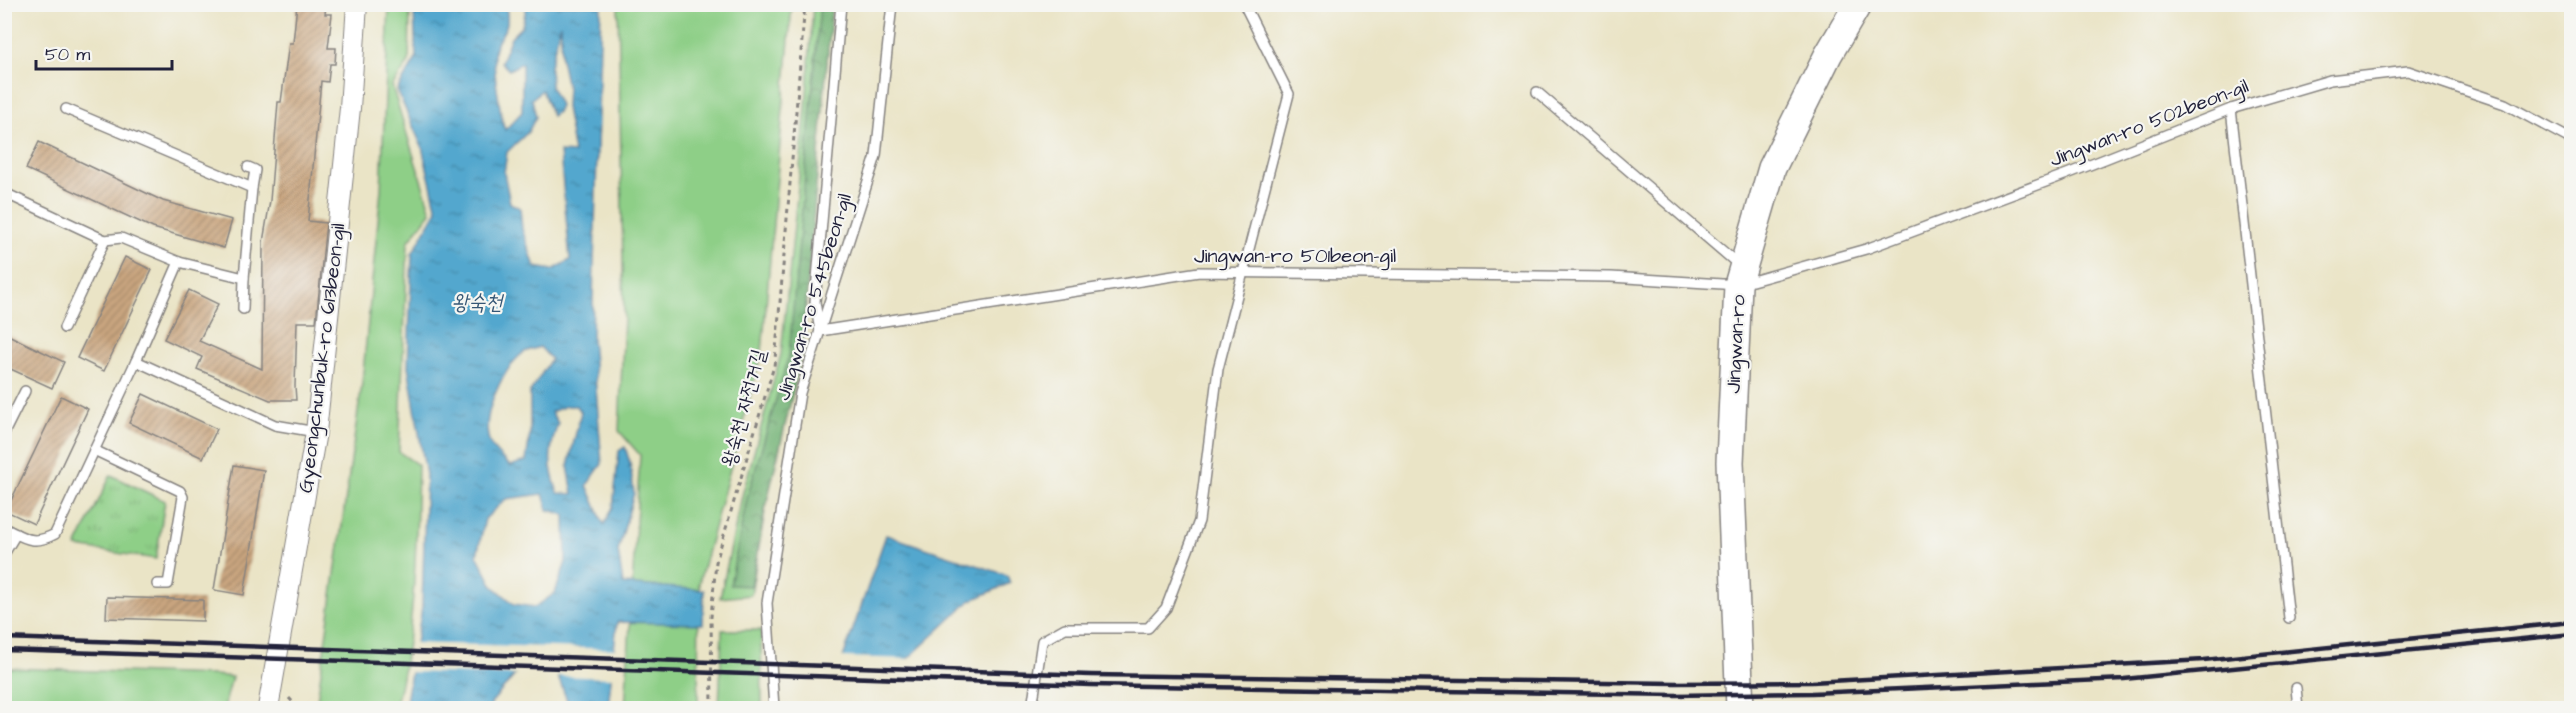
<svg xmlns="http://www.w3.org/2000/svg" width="2576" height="713" font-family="'Architects Daughter','Poor Story',sans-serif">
<defs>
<pattern id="forest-crowns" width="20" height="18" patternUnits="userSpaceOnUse" patternTransform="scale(1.5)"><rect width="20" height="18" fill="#72b274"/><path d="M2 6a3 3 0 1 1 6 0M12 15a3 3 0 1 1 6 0" fill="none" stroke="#5d9060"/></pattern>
<pattern id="park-tufts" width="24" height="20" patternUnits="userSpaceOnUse" patternTransform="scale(1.5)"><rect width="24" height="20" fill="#8ecf87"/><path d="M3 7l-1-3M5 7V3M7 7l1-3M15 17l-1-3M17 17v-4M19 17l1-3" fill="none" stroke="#7ab175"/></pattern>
<pattern id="water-ripples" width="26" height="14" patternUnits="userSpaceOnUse" patternTransform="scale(1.5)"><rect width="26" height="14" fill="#53a7ce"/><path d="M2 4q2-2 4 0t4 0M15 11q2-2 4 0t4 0" fill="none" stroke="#4488a8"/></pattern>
<pattern id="building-hatch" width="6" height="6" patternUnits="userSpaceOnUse" patternTransform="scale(1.5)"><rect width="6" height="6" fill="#c9a57f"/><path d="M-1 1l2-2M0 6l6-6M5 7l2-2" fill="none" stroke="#a38669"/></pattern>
</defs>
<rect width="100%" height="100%" fill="#f6f6f2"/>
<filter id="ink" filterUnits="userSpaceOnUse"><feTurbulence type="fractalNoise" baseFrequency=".0167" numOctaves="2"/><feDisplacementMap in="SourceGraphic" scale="12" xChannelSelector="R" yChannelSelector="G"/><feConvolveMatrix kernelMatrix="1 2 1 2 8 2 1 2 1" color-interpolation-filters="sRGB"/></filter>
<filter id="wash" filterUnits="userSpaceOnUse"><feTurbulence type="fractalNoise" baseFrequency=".008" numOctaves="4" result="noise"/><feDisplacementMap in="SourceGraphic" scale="24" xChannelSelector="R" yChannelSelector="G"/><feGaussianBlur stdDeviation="1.35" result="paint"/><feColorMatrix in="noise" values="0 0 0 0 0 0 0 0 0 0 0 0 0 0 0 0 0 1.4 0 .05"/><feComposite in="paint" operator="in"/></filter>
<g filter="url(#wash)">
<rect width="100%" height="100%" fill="#eae4c6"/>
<g fill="#8ecf87" stroke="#587861" stroke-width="1.5">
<path d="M389,5H412L410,7L409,62L392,86L431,212L408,242L399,452L418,465C416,547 416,629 395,708H316L362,383L381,190Z"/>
<polygon points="618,5 792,5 762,352 699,583 698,708 625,708 640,455 619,431 624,317"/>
<polygon points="813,5 832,5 801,358 766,505 751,595 720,598 742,496 781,354 806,108"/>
<polygon points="722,630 761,630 762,708 719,708"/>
<polygon points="5,668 214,675 232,677 224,708 62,708 19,704 17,708 5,708"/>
</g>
<polygon fill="url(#forest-crowns)" stroke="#4a6a58" stroke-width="1.5" points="820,5 832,5 801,358 766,505 751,586 730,585 747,498 789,355"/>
<polygon fill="url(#park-tufts)" stroke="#587861" stroke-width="1.5" points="111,475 165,501 156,559 76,547"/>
<g fill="url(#water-ripples)" stroke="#3a6484" stroke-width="1.5" fill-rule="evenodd">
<path d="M423,5H506C510,33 504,25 495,48C491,59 501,118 505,130L522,112V63L509,70L501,62L511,37L522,26L527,5H601L592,338L602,464L587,485L604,525L613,507L619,451L625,447L630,463L634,493L618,551L623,584L704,590L703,624L617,622L608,708H570L553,664L527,661L491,703V708H405L422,608L426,475L408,366L412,254L437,210L422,147L397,90L416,59L414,13ZM561,24V59L567,87L566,107L574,153L560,152L570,260L553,270L535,267L522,229L520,208L510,203L504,173L507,152L528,132L536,117L532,99L542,90L552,116L557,112L560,105L551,87L550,66ZM540,347L551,359L530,392V434L526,461L510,466C504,460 495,452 491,445C478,420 502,369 523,353C527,350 535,349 540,347ZM566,406H577L581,412L568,466L573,494L558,493C548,465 548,452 558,423L551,412ZM543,494L548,510L565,515L566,562L555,593L535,607L514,604L493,586L477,555L485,519L506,499Z"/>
<polygon points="886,535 1007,575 1010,583 970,601 882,683 838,672"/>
</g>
<g fill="#eae4c6">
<polygon points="413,643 617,649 614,678 555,676 551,666 528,664 519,675 408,672"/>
<polygon points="840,657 913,659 882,686 836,675 835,672"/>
</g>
<g id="blocks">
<g fill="url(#building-hatch)">
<polygon points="297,4 326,4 325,14 332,14 328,48 336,48 335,64 330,64 328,82 321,81 308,221 326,223 316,322 297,322 295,386 296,400 270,400 197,369 202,357 164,339 189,290 218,304 199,341 262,369 263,242 270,201 278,102 281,102 289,43 293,43"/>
<polygon points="39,142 163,201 232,220 224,248 153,228 26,169"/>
<polygon points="125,257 152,270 104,371 77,358"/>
<polygon points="4,333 64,362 52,388 4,366"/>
<polygon points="143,394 217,429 203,458 129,423"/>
<polygon points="61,396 88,409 34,524 6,511"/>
<polygon points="234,465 264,470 244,595 214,590"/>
<polygon points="107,597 203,600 203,621 106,618"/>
</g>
</g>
</g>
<g filter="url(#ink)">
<use href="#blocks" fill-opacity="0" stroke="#868380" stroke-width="1.5"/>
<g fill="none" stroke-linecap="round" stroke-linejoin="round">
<defs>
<g id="lane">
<polyline points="841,4 815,302 820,331 1199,272 1611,277 1738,285 1866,249 2067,174 2231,109 2330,80 2408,71 2505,104 2572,140"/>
<polyline points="1537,92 1739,265"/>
<polyline points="66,109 252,188 244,278"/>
<polyline points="2231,109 2289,618"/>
<polyline points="248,167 255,170 252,188"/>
<polyline points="4,205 9,195 105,240 121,238 179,262"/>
<polyline points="64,328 105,240"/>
<polyline points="136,361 179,262 244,278 243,309"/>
<polyline points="4,433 25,391"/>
<polyline points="94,450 180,491 183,497 168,584 157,584"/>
<path d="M4,528C25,538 33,546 55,534L136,361L275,425L316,432"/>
<polyline points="4,554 16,534"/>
<polyline points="2296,688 2298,708"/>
<polyline points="774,708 767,603 800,393 876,156 892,4"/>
<polyline points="1032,708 1042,641 1065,628 1148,628 1166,608 1199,521 1218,369 1289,94 1244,4"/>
</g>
<polyline id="street" points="268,708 316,432 350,108 357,4"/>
<polyline id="secondary" points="1740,708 1730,462 1738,285 1772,168 1828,55 1858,4"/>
</defs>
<use href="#lane" stroke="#868380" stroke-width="12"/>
<use href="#street" stroke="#868380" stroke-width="22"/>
<use href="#secondary" stroke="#868380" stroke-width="30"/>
<g stroke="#868380" stroke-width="3" stroke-dasharray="4.5 4.5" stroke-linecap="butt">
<polyline points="289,698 298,708"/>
<polyline points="712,708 711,617 716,562 774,366 776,350 805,4"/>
</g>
<use href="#lane" stroke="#fff" stroke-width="9"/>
<use href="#street" stroke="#fff" stroke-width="20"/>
<use href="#secondary" stroke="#fff" stroke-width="27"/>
<g stroke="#22223b" stroke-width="4.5">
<polyline points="4,638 1091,675 1675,683 1812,682 2204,660 2572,622"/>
<polyline points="4,650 1091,685 1675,695 1812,693 2124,679 2572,634"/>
</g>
</g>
</g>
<g text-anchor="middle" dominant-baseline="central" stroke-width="4.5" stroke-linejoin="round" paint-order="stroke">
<g font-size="20" fill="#22223b" stroke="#f6f6f2">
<text transform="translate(2149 123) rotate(-21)">Jingwan-ro 502beon-gil</text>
<text x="1295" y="256">Jingwan-ro 501beon-gil</text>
<text transform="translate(814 297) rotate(-73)">Jingwan-ro 545beon-gil</text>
<text transform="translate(1736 344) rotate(-87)">Jingwan-ro</text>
<text transform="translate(322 358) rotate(-83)">Gyeongchunbuk-ro 613beon-gil</text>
<text transform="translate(744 408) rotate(-75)">왕숙천 자전거길</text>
</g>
<g font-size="21" font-style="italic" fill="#365776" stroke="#f6f6f2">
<text x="477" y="302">왕숙천</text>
</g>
</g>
<rect width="2576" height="713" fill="none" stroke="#f6f6f2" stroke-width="24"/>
<path d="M36 60v9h136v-9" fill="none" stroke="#22223b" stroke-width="3"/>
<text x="45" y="60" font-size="18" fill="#22223b" stroke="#f6f6f2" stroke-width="4.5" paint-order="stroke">50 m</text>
</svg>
